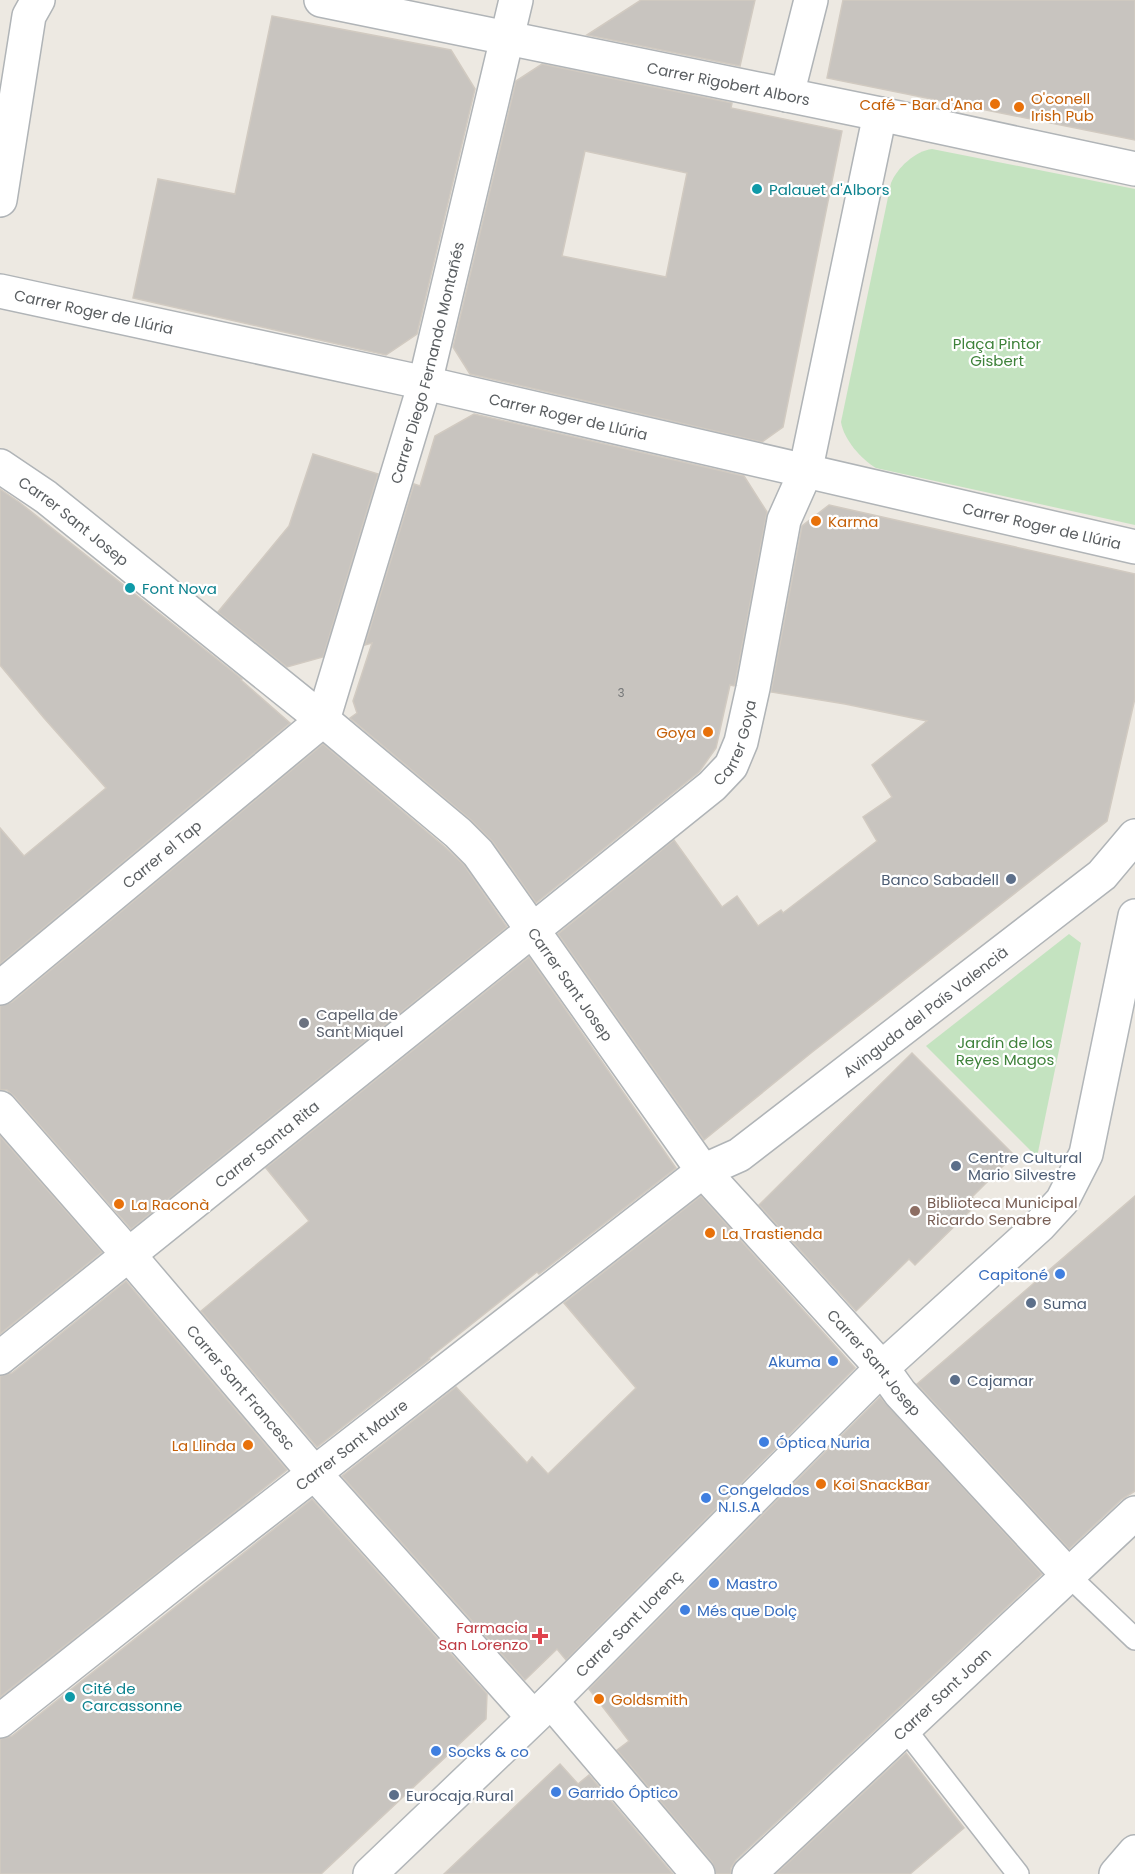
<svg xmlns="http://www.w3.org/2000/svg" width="1135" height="1874" font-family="Poppins,sans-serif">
<rect width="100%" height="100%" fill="#ede9e2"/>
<g fill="#c4e3c0">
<path d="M932,149L1135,189V525L876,468C861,459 844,440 841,422L891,183C897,168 915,151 932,149Z"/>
<polygon points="1069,934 1081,943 1037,1157 926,1046"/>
</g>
<g fill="#c8c4bf" stroke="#d1cac1" stroke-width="1.5" fill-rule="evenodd">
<polygon points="641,0 755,0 740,66 587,35"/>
<polygon points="843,0 1135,0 1135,140 827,78"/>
<polygon points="272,16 451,50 475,89 417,334 386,355 133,298 158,179 235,194"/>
<path d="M542,64L732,103L731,108L842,131L783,427L762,442L470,374L453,347L516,81ZM585,151L687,173L666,277L562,256Z"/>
<polygon points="474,414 744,476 767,512 735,684 734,686 730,685 716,748 699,772 536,903 493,842 471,820 350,718 357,713 353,701 372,643 365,645 414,484 420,486 435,436"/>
<polygon points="313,454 378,474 323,657 287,667 218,612 289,526"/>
<polygon points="0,489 19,502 242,679 241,680 290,723 0,964 0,828 24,856 106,788 44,718 0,665"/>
<polygon points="829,505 1135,574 1135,698 1107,821 811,1053 704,1140 558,934 674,840 722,907 737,896 758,926 781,910 783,913 877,841 863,817 892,797 872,765 927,721 845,704 771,692 802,526"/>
<polygon points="323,744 445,847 464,865 507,927 131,1229 14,1096 7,1090 0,1090 0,1006 12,1002"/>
<polygon points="529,957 676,1168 539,1274 537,1272 429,1358 430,1359 317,1447 201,1311 309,1221 266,1168"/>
<polygon points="912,1053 1014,1155 972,1197 978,1203 915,1265 909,1259 856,1311 759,1205"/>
<polygon points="0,1136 102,1252 0,1334"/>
<polygon points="701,1196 855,1368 566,1660 557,1649 525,1680 342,1476 456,1387 527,1463 532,1457 548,1474 636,1388 564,1303"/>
<polygon points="1135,1196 1135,1491 1122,1499 1069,1549 917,1384"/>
<polygon points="126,1281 287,1470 0,1697 0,1376 12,1373"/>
<polygon points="880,1397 1042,1574 736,1860 731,1868 731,1874 716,1874 712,1862 617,1750 629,1741 589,1689"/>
<polygon points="312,1499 487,1694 486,1719 321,1874 0,1874 0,1739 12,1736"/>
<polygon points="906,1753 964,1828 910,1874 776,1874"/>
<polygon points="560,1764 578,1784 589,1775 673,1874 444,1874"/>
</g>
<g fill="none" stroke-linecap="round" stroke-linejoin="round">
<defs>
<g id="lane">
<polyline points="1069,1576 1135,1639"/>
<polyline points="905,1729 1018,1874"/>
</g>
<g id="street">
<path id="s1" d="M321,0L880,114L1135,169"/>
<polyline points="787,95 811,0"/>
<polyline points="0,200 29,16 38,0"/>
<path id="s2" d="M0,291L425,383L1135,547"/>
<path id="s3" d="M0,466L46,497L323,720L458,833L478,853L703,1171L882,1368L900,1393L1069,1576"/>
<path id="s4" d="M0,988L323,720L425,383L516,0"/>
<path id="s5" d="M0,1108L128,1254L315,1474L533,1717"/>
<path id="s6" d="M0,1358L712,786L731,766L741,742L753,688L784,520L805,473L880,114"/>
<polyline points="551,1701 698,1874"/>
<path id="s7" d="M0,1721L190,1570L703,1171L739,1155L1102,875L1135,836"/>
<path id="s8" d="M749,1874L1135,1513"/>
<polyline points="1116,1874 1135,1852"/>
</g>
<g id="secondary">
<path id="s9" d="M370,1874L551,1701L882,1368L1039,1226L1062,1201L1086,1154L1135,916"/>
</g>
</defs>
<use href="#lane" stroke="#b0b4b7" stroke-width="24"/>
<use href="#street" stroke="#b0b4b7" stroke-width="36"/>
<use href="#secondary" stroke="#b2b6b9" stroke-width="36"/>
<use href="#lane" stroke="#fff" stroke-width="21"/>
<use href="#street" stroke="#fff" stroke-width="33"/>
<use href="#secondary" stroke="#fff" stroke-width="33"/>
</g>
<g fill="#e8710a" stroke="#fff" stroke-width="2">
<circle cx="995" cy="104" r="6"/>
<circle cx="1019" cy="107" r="6"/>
<circle cx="816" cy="521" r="6"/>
<circle cx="708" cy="732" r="6"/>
<circle cx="119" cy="1204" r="6"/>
<circle cx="710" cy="1233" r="6"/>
<circle cx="248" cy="1445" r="6"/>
<circle cx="821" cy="1484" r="6"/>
<circle cx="599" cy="1699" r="6"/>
</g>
<g fill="#0f9aa8" stroke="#fff" stroke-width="2">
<circle cx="757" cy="189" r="6"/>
<circle cx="130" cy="588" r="6"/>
<circle cx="70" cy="1697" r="6"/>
</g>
<g fill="#5c6f8a" stroke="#fff" stroke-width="2">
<circle cx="1011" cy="879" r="6"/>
<circle cx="956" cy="1166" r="6"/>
<circle cx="1031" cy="1303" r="6"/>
<circle cx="955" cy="1380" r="6"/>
<circle cx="394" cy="1795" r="6"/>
</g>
<circle fill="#6b7280" stroke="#fff" stroke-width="2" cx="304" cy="1023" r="6"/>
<circle fill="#8d6e63" stroke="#fff" stroke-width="2" cx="915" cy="1211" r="6"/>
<g fill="#3f7fe0" stroke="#fff" stroke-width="2">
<circle cx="1060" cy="1274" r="6"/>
<circle cx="833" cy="1361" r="6"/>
<circle cx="764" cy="1442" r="6"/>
<circle cx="706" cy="1498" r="6"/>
<circle cx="714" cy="1583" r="6"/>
<circle cx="685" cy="1610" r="6"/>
<circle cx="436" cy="1751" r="6"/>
<circle cx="556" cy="1792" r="6"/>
</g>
<path fill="#e0444e" stroke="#fff" stroke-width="2" d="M537 1627h6v6h6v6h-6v6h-6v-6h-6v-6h6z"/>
<g text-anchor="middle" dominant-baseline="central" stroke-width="4.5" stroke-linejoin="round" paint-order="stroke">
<g font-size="12" fill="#767879">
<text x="621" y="692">3</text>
</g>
<g font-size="15" fill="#5b5f62" stroke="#fff">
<text stroke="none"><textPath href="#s1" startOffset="416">Carrer Rigobert Albors</textPath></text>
<text stroke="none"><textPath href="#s2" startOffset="96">Carrer Roger de Llúria</textPath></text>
<text stroke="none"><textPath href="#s4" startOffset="792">Carrer Diego Fernando Montañés</textPath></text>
<text stroke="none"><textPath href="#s2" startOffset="582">Carrer Roger de Llúria</textPath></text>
<text stroke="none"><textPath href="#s3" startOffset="92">Carrer Sant Josep</textPath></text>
<text stroke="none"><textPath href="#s2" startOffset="1068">Carrer Roger de Llúria</textPath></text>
<text stroke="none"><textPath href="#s6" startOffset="964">Carrer Goya</textPath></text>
<text stroke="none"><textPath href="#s4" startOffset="210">Carrer el Tap</textPath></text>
<text stroke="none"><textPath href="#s3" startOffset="776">Carrer Sant Josep</textPath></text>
<text stroke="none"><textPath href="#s7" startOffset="1167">Avinguda del País Valencià</textPath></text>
<text stroke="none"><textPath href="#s6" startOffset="342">Carrer Santa Rita</textPath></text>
<text stroke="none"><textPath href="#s3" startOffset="1262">Carrer Sant Josep</textPath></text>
<text stroke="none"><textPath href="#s5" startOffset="369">Carrer Sant Francesc</textPath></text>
<text stroke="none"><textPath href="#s7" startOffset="447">Carrer Sant Maure</textPath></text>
<text stroke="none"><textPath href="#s9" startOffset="360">Carrer Sant Llorenç</textPath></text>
<text stroke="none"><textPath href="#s8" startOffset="264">Carrer Sant Joan</textPath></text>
</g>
<g font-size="15" fill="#c56008" stroke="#fff" text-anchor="start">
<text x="1031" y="98">O'conell<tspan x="1031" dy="17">Irish Pub</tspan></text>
<text x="983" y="104" text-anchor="end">Café - Bar d'Ana</text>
<text x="828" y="521">Karma</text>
<text x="696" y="732" text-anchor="end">Goya</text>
<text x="131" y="1204">La Raconà</text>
<text x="722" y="1233">La Trastienda</text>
<text x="236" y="1445" text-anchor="end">La Llinda</text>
<text x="833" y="1484">Koi SnackBar</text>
<text x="611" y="1699">Goldsmith</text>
</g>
<g font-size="15" fill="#0d838f" stroke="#fff" text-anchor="start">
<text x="769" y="189">Palauet d'Albors</text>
<text x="142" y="588">Font Nova</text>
<text x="82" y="1688">Cité de<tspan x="82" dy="17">Carcassonne</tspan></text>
</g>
<g font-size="15" fill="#3e823a" stroke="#fff">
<text x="997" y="343">Plaça Pintor<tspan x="997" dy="17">Gisbert</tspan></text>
<text x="1005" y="1042">Jardín de los<tspan x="1005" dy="17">Reyes Magos</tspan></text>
</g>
<g font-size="15" fill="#4e5e75" stroke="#fff" text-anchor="start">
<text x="999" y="879" text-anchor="end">Banco Sabadell</text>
<text x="968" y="1157">Centre Cultural<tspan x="968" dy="17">Mario Silvestre</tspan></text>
<text x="1043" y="1303">Suma</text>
<text x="967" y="1380">Cajamar</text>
<text x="406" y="1795">Eurocaja Rural</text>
</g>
<g font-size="15" fill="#5b616d" stroke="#fff" text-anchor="start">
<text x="316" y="1014">Capella de<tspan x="316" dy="17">Sant Miquel</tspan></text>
</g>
<g font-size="15" fill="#785e54" stroke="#fff" text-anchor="start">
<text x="927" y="1202">Biblioteca Municipal<tspan x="927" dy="17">Ricardo Senabre</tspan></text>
</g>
<g font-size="15" fill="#366cbe" stroke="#fff" text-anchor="start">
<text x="1048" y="1274" text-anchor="end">Capitoné</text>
<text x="821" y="1361" text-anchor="end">Akuma</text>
<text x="776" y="1442">Óptica Nuria</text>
<text x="718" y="1489">Congelados<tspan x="718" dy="17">N.I.S.A</tspan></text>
<text x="726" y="1583">Mastro</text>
<text x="697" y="1610">Més que Dolç</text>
<text x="448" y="1751">Socks &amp; co</text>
<text x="568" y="1792">Garrido Óptico</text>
</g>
<g font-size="15" fill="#be3a42" stroke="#fff" text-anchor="end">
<text x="528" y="1627">Farmacia<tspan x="528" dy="17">San Lorenzo</tspan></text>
</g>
</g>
</svg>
